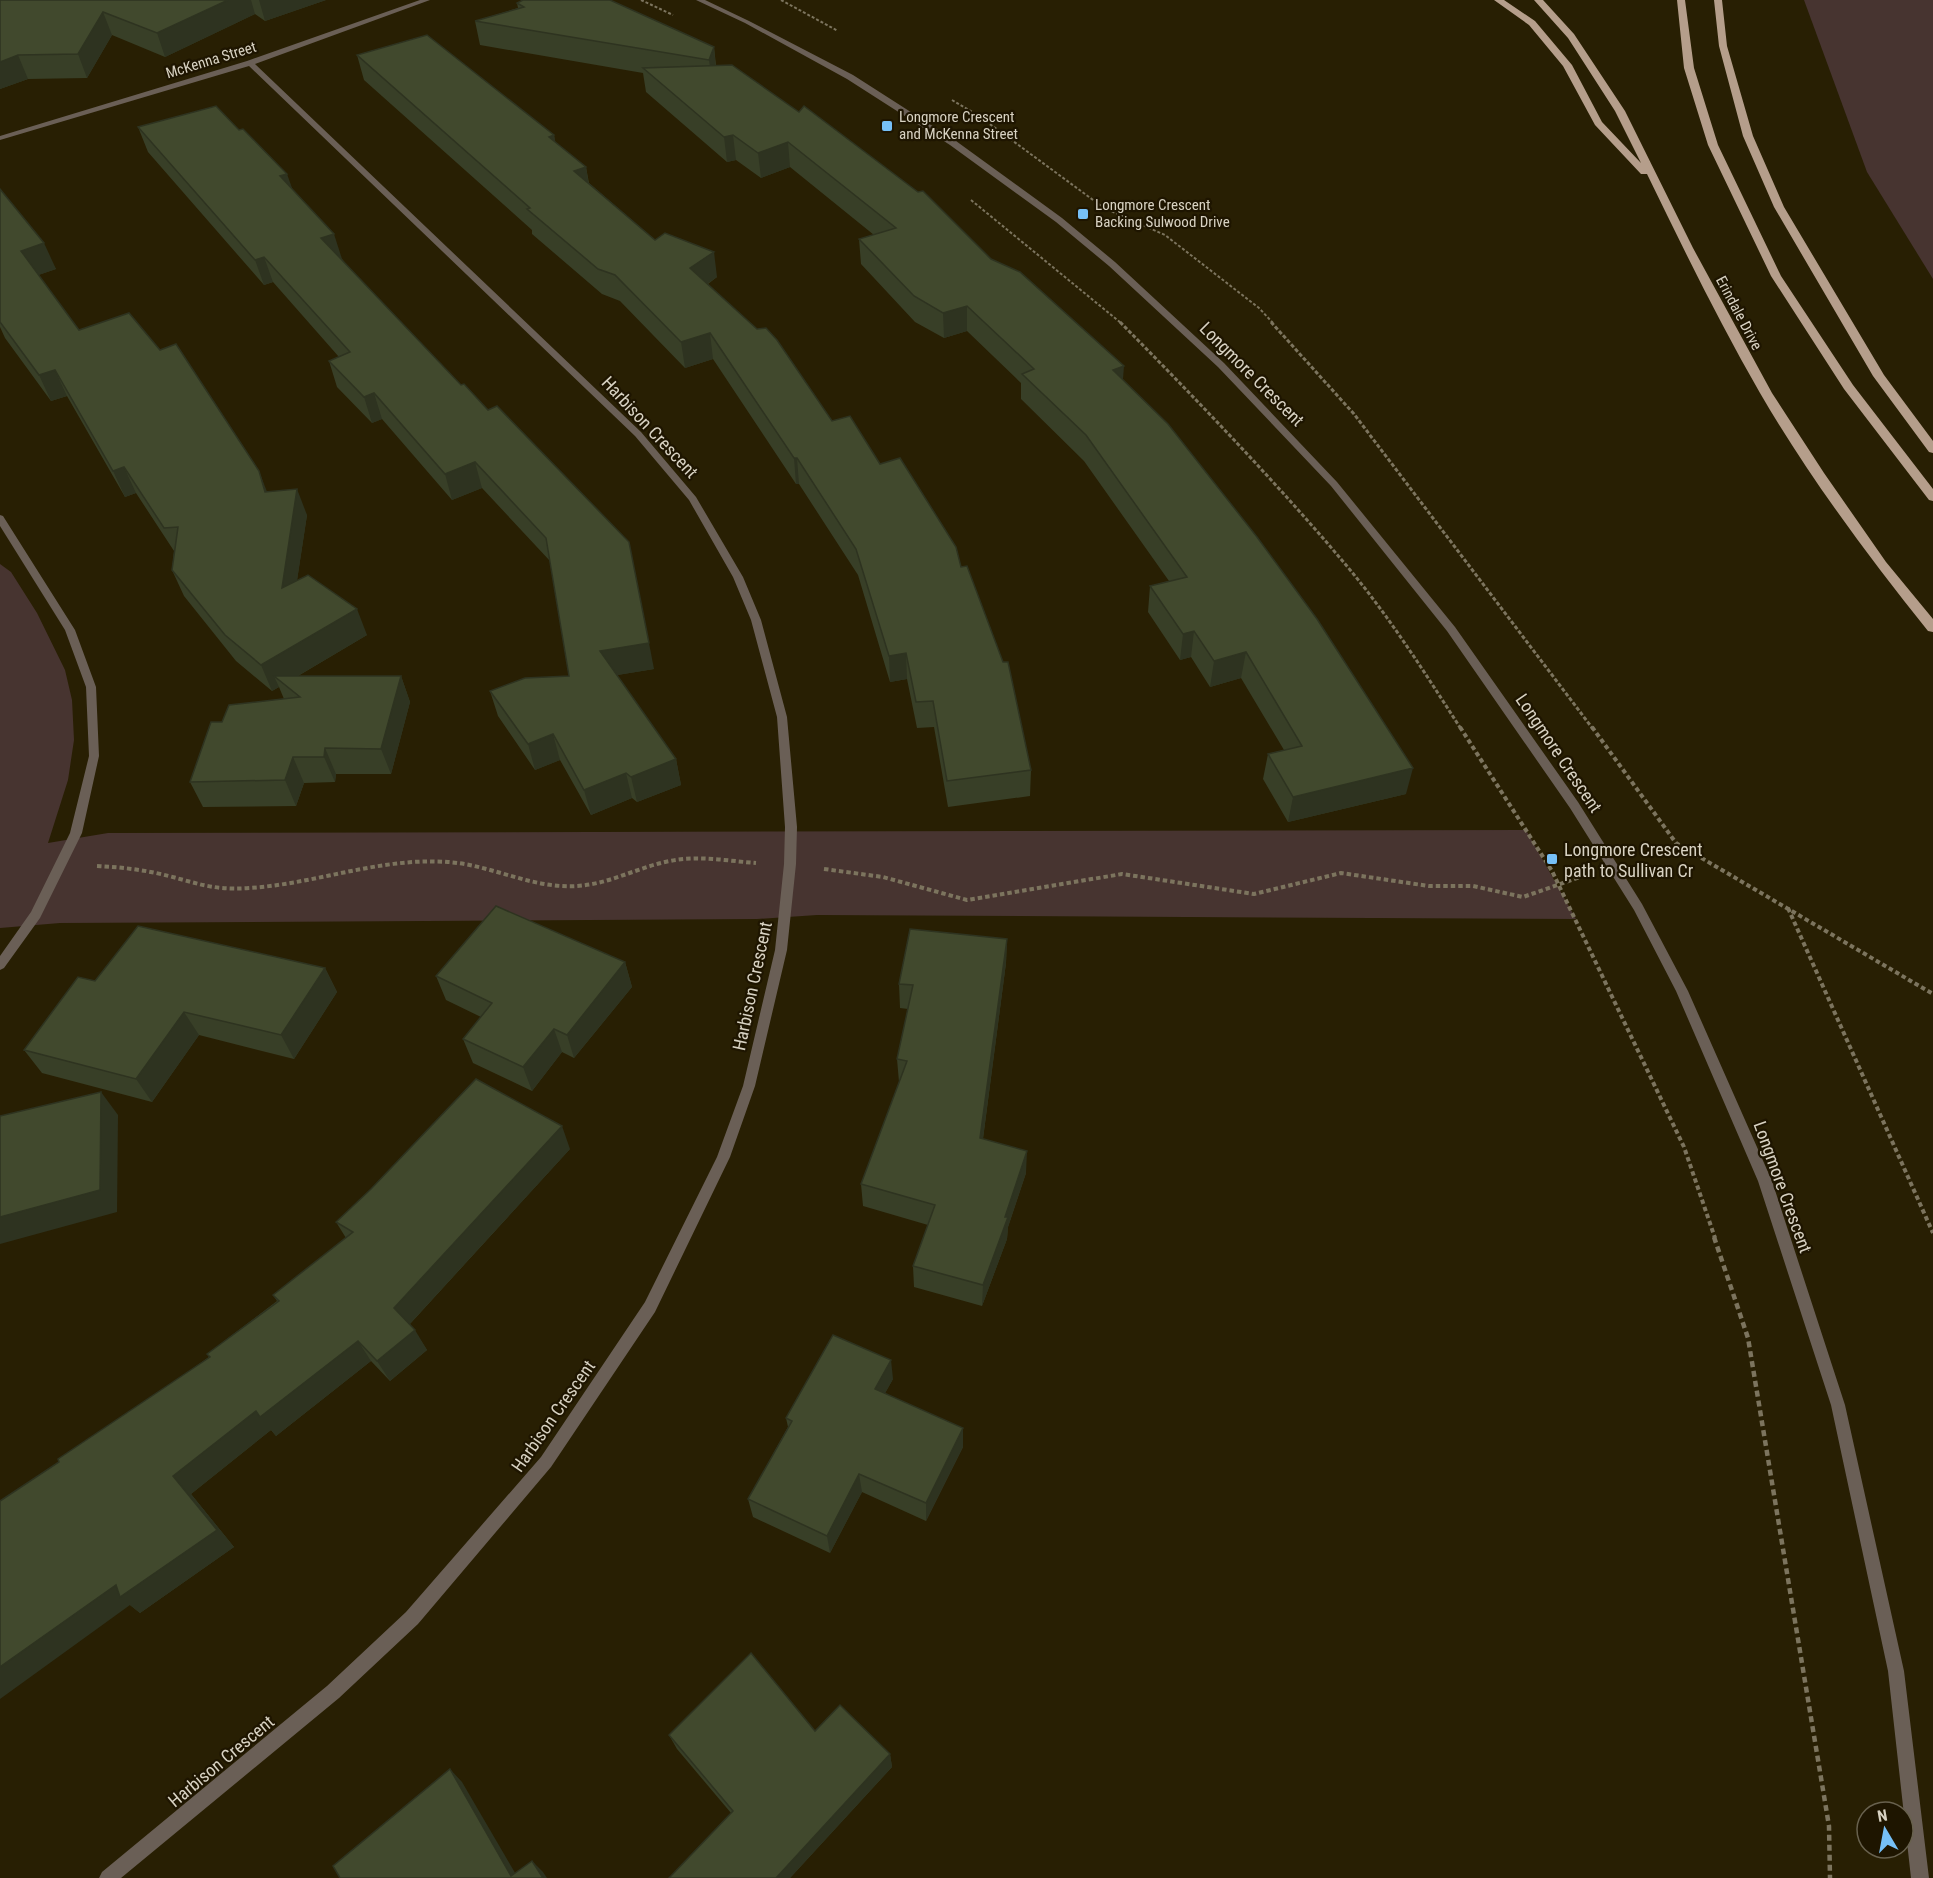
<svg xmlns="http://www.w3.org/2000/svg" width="1933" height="1878" font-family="'Roboto Condensed',sans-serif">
<rect width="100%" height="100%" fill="#281f03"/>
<g fill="#473430">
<polygon points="1804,0 1933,0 1933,279 1867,172"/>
<polygon points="0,564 11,572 37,613 65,670 72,700 74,740 68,780 48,843 108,833 1526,830 1576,919 817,915 757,919 60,923 0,928"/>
</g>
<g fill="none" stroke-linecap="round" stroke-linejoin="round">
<g stroke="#7c745e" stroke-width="2" stroke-dasharray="3 2" stroke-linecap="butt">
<polyline points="641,0 673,15"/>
<polyline points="781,0 838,31"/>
<polyline points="952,100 979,116 1104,208 1165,235 1259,308 1273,323"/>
<polyline points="971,200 1121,323"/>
</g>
<g stroke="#7c745e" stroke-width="3" stroke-dasharray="4 2" stroke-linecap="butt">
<path d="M1120,322C1197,400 1275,481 1346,565C1389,616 1425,673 1461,729"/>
<polyline points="1271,322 1354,414 1593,729"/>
</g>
<g stroke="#7c745e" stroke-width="4" stroke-dasharray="4.5 3" stroke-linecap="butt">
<polyline points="1460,727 1552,871 1684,1147 1715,1238"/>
<polyline points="1592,727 1676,843 1933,994"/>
<path d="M97,866C117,867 137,869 156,873C193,881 209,891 249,888C316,884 380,857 448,862C492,865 532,889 577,886C610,884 638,867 670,861C698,855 728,861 756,863"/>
<polyline points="824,869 883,877 967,900 1122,874 1254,894 1341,873 1429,886 1473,886 1523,897 1580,877"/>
<polyline points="1788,908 1933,1233"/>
</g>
<polyline stroke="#7c745e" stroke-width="4.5" stroke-dasharray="6 4" stroke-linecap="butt" points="1714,1237 1748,1338 1829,1826 1830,1878"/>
<g fill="#6a5f56" fill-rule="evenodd">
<polygon points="420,0 430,0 255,64 641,432 696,497 743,577 761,620 787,717 797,827 796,864 787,950 755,1086 730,1157 655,1312 551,1467 418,1624 339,1698 121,1878 99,1878 102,1872 327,1686 406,1612 541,1457 645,1302 717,1157 743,1086 775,950 784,864 785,827 777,717 751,620 733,577 689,500 635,436 249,66 0,140 0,136 247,61"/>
<polygon points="696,0 705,0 749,21 853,75 956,141 1062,218 1115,262 1224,363 1337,482 1455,627 1578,802 1642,904 1688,991 1772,1181 1845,1405 1904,1671 1929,1878 1911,1878 1888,1671 1831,1405 1758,1181 1676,991 1634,910 1570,808 1447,631 1331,486 1218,367 1109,266 1056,222 950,145 847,79 745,23"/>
<polygon points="0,515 3,516 75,630 96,687 99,756 82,833 40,918 4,968 0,970 0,956 31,912 70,833 89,756 86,687 65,630 0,526"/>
</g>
<g fill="#b59e8b" fill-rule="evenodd">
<path d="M1494,0H1504L1535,21L1572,65L1602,122L1641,163L1615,111L1568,38L1534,0H1543L1574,34L1625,111L1693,248L1772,393L1824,473L1886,562L1933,619V632L1928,631C1868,556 1809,477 1760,393C1719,322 1683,248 1647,174H1641L1595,125L1563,66L1529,25Z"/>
<polygon points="1677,0 1685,0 1694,68 1718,145 1781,276 1853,385 1933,489 1933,501 1929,500 1844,389 1771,276 1708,145 1684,68"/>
<polygon points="1714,0 1722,0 1727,46 1753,136 1784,207 1884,375 1933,441 1933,453 1929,452 1873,376 1774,207 1743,136 1719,46"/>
</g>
</g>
<g fill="#383f27">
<polygon points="0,0 326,0 265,21 255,14 165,57 112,35 87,78 28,79 0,89"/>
<polygon points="517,3 714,47 716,65 991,259 1123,380 1406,794 1288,822 1263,779 1268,754 1284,750 1241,678 1210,687 1191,657 1180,660 1148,612 1150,586 1169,581 1084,461 1021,399 1021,383 967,331 944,338 915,322 861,264 859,239 874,235 790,167 761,178 736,160 727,162 646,92 643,73 480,45 475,21 518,8"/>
<polygon points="357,55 554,135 555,142 586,167 589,183 655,240 717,277 708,284 832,421 880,464 961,567 1031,770 1030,796 948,807 934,727 917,728 907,679 890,682 858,575 799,484 796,484 713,359 685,368 620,301 602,294 532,234 532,230 364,80"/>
<polygon points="138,127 239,130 292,189 342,259 654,669 617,675 676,759 681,785 637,802 632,798 591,815 560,760 535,770 498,716 490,691 569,676 550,561 482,488 452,500 382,419 372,423 337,387 329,361 339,357 273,282 264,285 148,152"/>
<polygon points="0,189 56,269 38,275 79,330 267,492 307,515 297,580 367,635 298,676 401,676 410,702 391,774 336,774 335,782 304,783 296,806 203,807 190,782 222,722 284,699 279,687 272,691 236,661 184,596 172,570 174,551 136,493 125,497 67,396 51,401 5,338 0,327"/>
<polygon points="1007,939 1006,963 983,1139 1026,1173 1008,1227 1007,1239 982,1306 914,1287 913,1266 928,1225 863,1206 861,1184 899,1082 897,1059 908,1009 900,1008 899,984"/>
<polygon points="625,962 632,987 574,1058 562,1052 532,1091 473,1063 463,1039 481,1017 446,1000 436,976"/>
<polygon points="325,968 337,992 294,1059 199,1035 152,1102 42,1073 24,1050 95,981"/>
<polygon points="570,1149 410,1324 427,1350 390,1381 371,1361 276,1436 271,1430 191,1494 234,1547 140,1613 130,1605 59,1462 209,1357 207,1354 277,1301 273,1295 346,1238 336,1222"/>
<polygon points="893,1379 885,1393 963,1447 926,1521 862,1492 830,1553 753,1517 748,1499 788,1427 786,1418"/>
<polygon points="815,1731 890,1754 892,1767 790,1878 669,1878 731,1813 677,1749 669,1735"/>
</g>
<g fill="#2e3320">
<polygon points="228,0 251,0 255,14 165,57 157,33"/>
<polygon points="259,0 326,0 265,21"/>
<polygon points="103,12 112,35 87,78 78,54"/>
<polygon points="714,47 716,71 712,85 709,60"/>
<polygon points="18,55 28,79 0,89 0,62"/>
<polygon points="554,135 559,160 549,137"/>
<polygon points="733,135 736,160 727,162 724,137"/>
<polygon points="788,142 790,167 761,178 758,153"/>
<polygon points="586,167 590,192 574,171"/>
<polygon points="287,174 296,199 280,176"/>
<polygon points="334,234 342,259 329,263 321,238"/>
<polygon points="44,243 56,269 33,277 21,251"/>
<polygon points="714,252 717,277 694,293 690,268"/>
<polygon points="264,257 273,282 264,285 255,260"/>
<polygon points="967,306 967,331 944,338 943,313"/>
<polygon points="710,333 713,359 685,368 681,342"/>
<polygon points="1124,366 1122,392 1113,370"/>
<polygon points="55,370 67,396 51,401 39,375"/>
<polygon points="374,393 382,419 372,423 364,397"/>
<polygon points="794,458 797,458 799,484 796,484"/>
<polygon points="475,462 482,488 452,500 445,474"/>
<polygon points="124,467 136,493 125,497 113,471"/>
<polygon points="259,471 269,497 265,492"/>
<polygon points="297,489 307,515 292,614 282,588"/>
<polygon points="357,609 367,635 284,684 274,676 279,687 272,691 261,665"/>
<polygon points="1194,631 1191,657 1180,660 1183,634"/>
<polygon points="649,643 654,669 606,677 600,651"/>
<polygon points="1246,652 1241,678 1210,687 1214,661"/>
<polygon points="906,653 907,679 890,682 889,656"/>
<polygon points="401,676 410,702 391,774 381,749"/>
<polygon points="553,734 560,760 535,770 528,744"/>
<polygon points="325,748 336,774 335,782 324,757"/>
<polygon points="293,757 304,783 296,806 285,780"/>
<polygon points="676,759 681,785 637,802 631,777"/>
<polygon points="1413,768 1406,794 1288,822 1293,797"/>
<polygon points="626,773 632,798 591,815 584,790"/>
<polygon points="1007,939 1006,963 980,1161 980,1138"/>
<polygon points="625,962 632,987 574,1058 567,1035"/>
<polygon points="325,968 337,992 294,1059 281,1035"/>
<polygon points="184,1012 199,1035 152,1102 136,1079"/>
<polygon points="554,1029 562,1052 532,1091 523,1067"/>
<polygon points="101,1092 118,1115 117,1212 0,1244 0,1217"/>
<polygon points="562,1126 570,1149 406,1328 394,1308"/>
<polygon points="1027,1151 1026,1173 1008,1227 1007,1239 982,1306 983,1285"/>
<polygon points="415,1330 427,1350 390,1381 377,1361"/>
<polygon points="358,1341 371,1361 276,1436 271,1430 191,1494 234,1547 140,1613 130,1605 0,1699 0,1667 173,1476 256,1411"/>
<polygon points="891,1360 893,1379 877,1408 875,1389"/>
<polygon points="963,1428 963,1447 926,1521 926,1503"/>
<polygon points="859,1474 862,1492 830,1553 827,1536"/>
<polygon points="890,1754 892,1767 790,1878 776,1878"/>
<polygon points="450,1769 462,1782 518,1878 511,1876"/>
<polygon points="532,1861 543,1872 547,1878 543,1878"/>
</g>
<g fill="#41492d" stroke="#2e3320" stroke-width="1.5">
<polygon points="0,0 228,0 157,33 103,12 78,54 18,55 0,62"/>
<polygon points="523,0 610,0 714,47 709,60 475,21 524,7 517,3"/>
<polygon points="427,35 554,135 549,137 586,167 574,171 655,240 665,233 714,252 690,268 757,329 766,328 777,340 832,421 850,416 880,464 900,458 956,547 961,567 967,566 1003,662 1008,662 1031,770 947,781 933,701 916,702 906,653 889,656 856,549 797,458 794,458 710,333 681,342 615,275 598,269 527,209 530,208 357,55"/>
<polygon points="732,65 799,112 804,106 918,192 923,191 991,259 1020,272 1124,366 1113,370 1168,424 1257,537 1317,619 1413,768 1293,797 1268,754 1302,746 1246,652 1214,661 1194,631 1183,634 1150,586 1187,577 1086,435 1022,374 1034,369 967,306 943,313 914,296 859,239 896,228 788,142 758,153 733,135 724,137 643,68"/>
<polygon points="216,106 239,130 243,129 287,174 280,176 334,234 321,238 461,385 464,384 488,410 497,406 629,542 649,643 600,651 676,759 631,777 626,773 584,790 553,734 528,744 490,691 525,678 569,676 546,538 475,462 445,474 374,393 364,397 329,361 350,352 264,257 255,260 138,127"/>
<polygon points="0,189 44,243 21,251 79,330 129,313 160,350 176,344 259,471 265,492 297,489 282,588 308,575 357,609 261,665 225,635 172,570 178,527 164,528 124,467 113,471 55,370 39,375 0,322"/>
<polygon points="274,676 401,676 381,749 325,748 324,757 293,757 285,780 190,782 211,722 222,722 229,705 300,697"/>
<polygon points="496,906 625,962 567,1035 554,1029 523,1067 463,1039 492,1003 436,976"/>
<polygon points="138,926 325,968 281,1035 184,1012 136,1079 24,1050 78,977 95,981"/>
<polygon points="910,929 1007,939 980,1138 1027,1151 1005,1217 1008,1217 983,1285 913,1266 935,1205 861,1184 907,1061 897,1059 913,985 899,984"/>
<polygon points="476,1079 562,1126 394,1308 415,1330 377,1361 358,1341 260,1417 256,1411 173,1476 217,1530 120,1597 116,1585 0,1667 0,1501 59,1462 58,1459 210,1357 207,1354 279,1301 273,1295 353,1232 336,1222 371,1189"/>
<polygon points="101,1092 100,1190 0,1217 0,1116"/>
<polygon points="833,1335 891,1360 875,1389 963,1428 926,1503 859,1474 827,1536 748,1499 792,1421 786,1418"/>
<polygon points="751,1653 815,1731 840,1705 890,1754 776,1878 669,1878 733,1811 669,1735"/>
<polygon points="450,1769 511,1876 532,1861 543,1878 340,1878 333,1866"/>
</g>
<g fill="#76c0f7" stroke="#1e1500" stroke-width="2">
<rect x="881" y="120" width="12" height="12" rx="3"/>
<rect x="1077" y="208" width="12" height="12" rx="3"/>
<rect x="1546" y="853" width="12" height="12" rx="3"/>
</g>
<g text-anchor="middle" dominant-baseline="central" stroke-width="4.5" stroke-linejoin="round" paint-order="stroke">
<g font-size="15" fill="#d8d2c2" stroke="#1e1500">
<text transform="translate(211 60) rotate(-17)">McKenna Street</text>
<text transform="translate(1739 313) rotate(62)">Erindale Drive</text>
</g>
<g font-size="15" fill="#d8d2c2" stroke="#1e1500" text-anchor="start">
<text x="899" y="117">Longmore Crescent<tspan x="899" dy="17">and McKenna Street</tspan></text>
<text x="1095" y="205">Longmore Crescent<tspan x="1095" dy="17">Backing Sulwood Drive</tspan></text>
</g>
<g font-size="18" fill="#d8d2c2" stroke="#1e1500">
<text transform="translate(1252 374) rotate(45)">Longmore Crescent</text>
<text transform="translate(650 427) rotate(47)">Harbison Crescent</text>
<text transform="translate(1559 753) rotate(56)">Longmore Crescent</text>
<text transform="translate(752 986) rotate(-78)">Harbison Crescent</text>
<text transform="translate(1783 1187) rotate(70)">Longmore Crescent</text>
<text transform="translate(553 1416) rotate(-55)">Harbison Crescent</text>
<text transform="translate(221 1761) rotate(-40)">Harbison Crescent</text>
</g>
<g font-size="18" fill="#d8d2c2" stroke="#1e1500" text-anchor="start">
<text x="1564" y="849">Longmore Crescent<tspan x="1564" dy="21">path to Sullivan Cr</tspan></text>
</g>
</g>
<g transform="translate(1885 1830) rotate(350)"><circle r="28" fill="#1e1500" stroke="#68614e" stroke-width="1.5"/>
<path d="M0-4.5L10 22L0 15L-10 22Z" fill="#76c0f7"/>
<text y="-9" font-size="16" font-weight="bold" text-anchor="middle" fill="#d8d2c2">N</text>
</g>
</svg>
